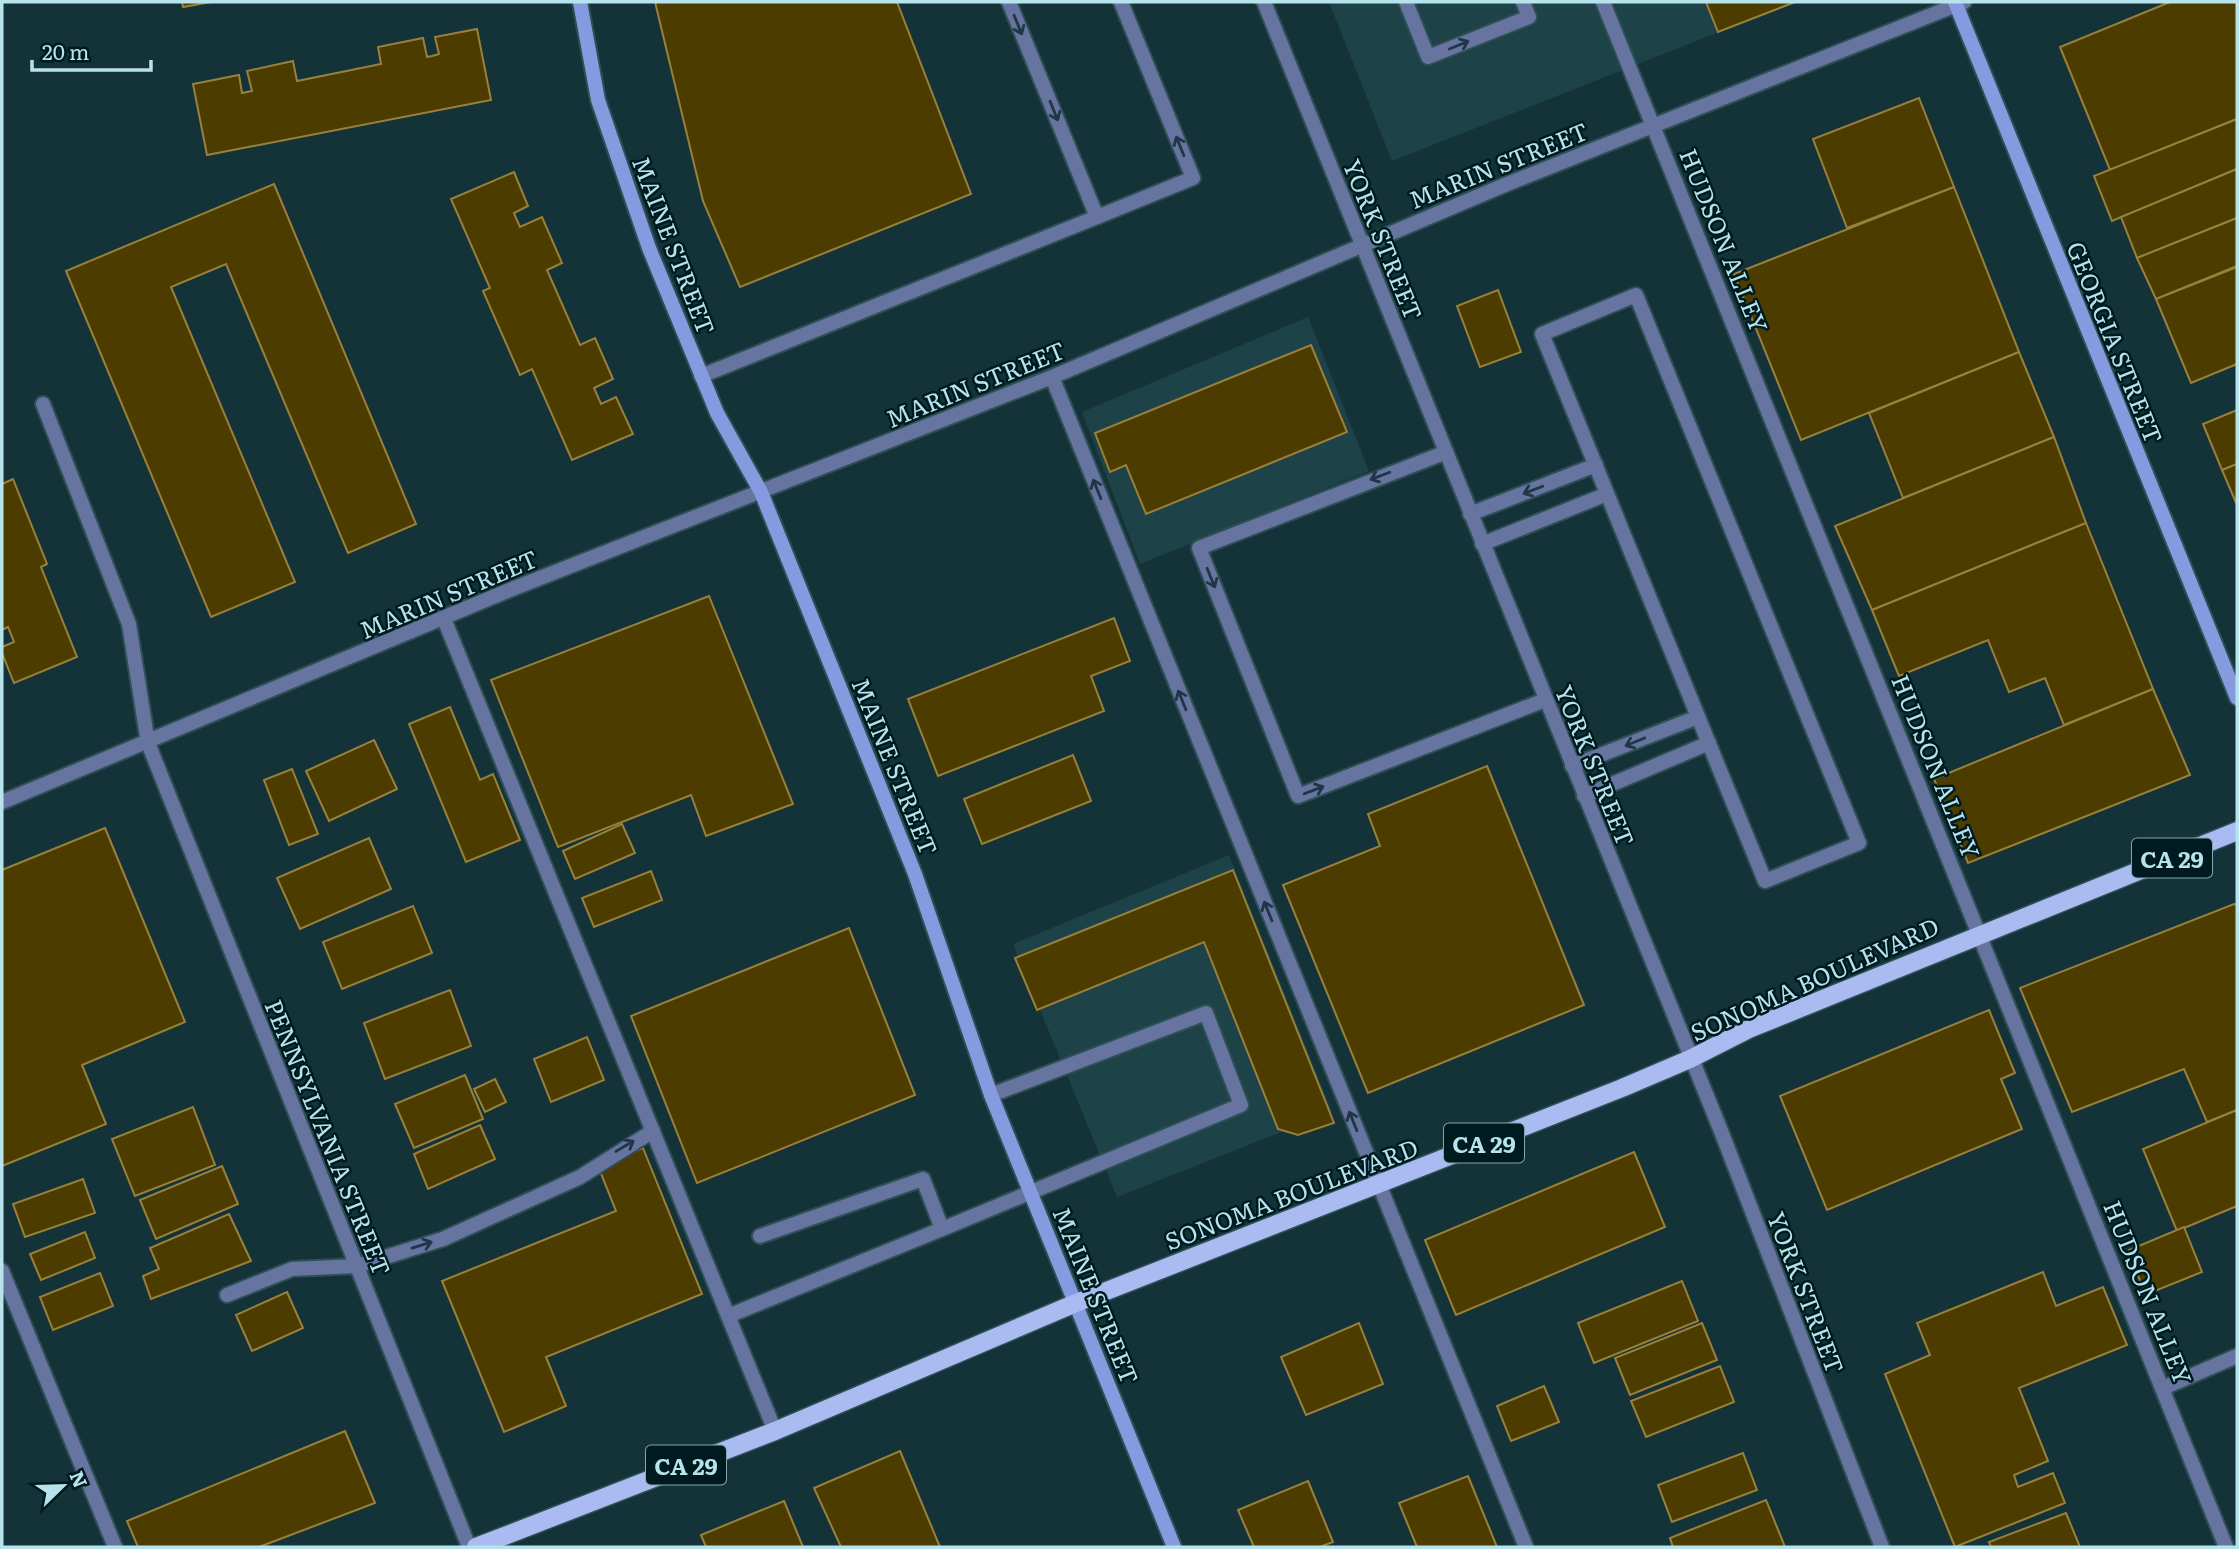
<svg xmlns="http://www.w3.org/2000/svg" width="2239" height="1549" font-family="Literata,serif">
<rect width="100%" height="100%" fill="#143339"/>
<g fill="#1d4248">
<polygon points="1329,2 1795,2 1392,161"/>
<polygon points="1308,317 1369,471 1140,564 1082,412"/>
<polygon points="1229,855 1332,1112 1117,1197 1013,944"/>
</g>
<g fill="#4d3c00" stroke="#99813a" stroke-width="2">
<polygon points="182,2 211,2 183,7"/>
<polygon points="655,2 897,2 971,194 740,287 703,201"/>
<polygon points="1706,2 1795,2 1718,32"/>
<polygon points="2170,2 2237,2 2237,119 2110,170 2060,47"/>
<polygon points="477,29 491,100 207,155 193,84 239,75 242,93 252,91 247,71 293,61 297,81 381,64 378,47 423,38 427,57 432,56 439,54 435,37"/>
<polygon points="1919,98 1954,187 1847,228 1813,139"/>
<polygon points="2237,119 2237,169 2112,221 2094,176"/>
<polygon points="2237,169 2237,218 2137,258 2121,217"/>
<polygon points="514,172 528,206 514,213 516,218 520,227 542,217 562,263 547,270 580,345 595,338 613,379 594,388 601,404 616,397 633,434 572,460 532,369 520,375 483,291 490,288 451,199"/>
<polygon points="274,184 416,524 348,553 226,264 171,287 295,582 211,617 66,271"/>
<polygon points="1954,187 2019,352 1801,440 1734,274"/>
<polygon points="2237,218 2237,266 2156,299 2137,258"/>
<polygon points="2237,267 2237,364 2191,383 2156,299"/>
<polygon points="1498,290 1521,352 1480,367 1457,306"/>
<polygon points="1311,345 1347,432 1146,514 1126,465 1110,472 1095,433"/>
<polygon points="2019,352 2054,437 1903,498 1869,413"/>
<polygon points="2237,410 2237,464 2222,470 2203,424"/>
<polygon points="2054,437 2086,523 1872,610 1835,526"/>
<polygon points="2237,464 2237,505 2222,470"/>
<polygon points="13,479 47,564 41,567 77,657 14,683 2,653 2,647 14,642 8,627 2,630 2,484"/>
<polygon points="2086,523 2153,689 2064,725 2045,678 2009,692 1988,640 1899,676 1872,610"/>
<polygon points="709,596 793,804 706,836 691,795 558,847 491,680"/>
<polygon points="1114,618 1130,661 1091,676 1104,711 938,776 908,699"/>
<polygon points="2153,689 2190,775 1968,863 1934,779"/>
<polygon points="450,707 480,780 493,774 520,840 466,862 409,724"/>
<polygon points="374,740 397,789 329,821 306,771"/>
<polygon points="1073,755 1091,801 982,844 964,799"/>
<polygon points="1487,766 1584,1005 1368,1093 1283,885 1380,846 1368,814"/>
<polygon points="292,769 318,834 289,845 264,780"/>
<polygon points="622,824 635,853 575,879 563,851"/>
<polygon points="105,828 185,1022 82,1065 106,1124 2,1166 2,870"/>
<polygon points="369,838 391,889 300,929 277,878"/>
<polygon points="1233,870 1334,1123 1298,1135 1278,1129 1204,942 1037,1010 1015,958"/>
<polygon points="651,871 662,900 594,927 582,898"/>
<polygon points="2234,904 2237,905 2237,1110 2207,1122 2184,1069 2072,1112 2020,988"/>
<polygon points="413,906 432,953 342,989 323,942"/>
<polygon points="849,928 915,1095 697,1183 631,1016"/>
<polygon points="450,990 471,1046 385,1079 364,1023"/>
<polygon points="1989,1010 2015,1073 2001,1079 2022,1129 1827,1210 1780,1096"/>
<polygon points="587,1037 604,1080 551,1102 534,1059"/>
<polygon points="465,1075 483,1119 414,1148 395,1104"/>
<polygon points="495,1079 506,1102 485,1112 474,1089"/>
<polygon points="193,1107 215,1165 135,1196 112,1139"/>
<polygon points="2237,1110 2237,1206 2177,1231 2143,1149"/>
<polygon points="480,1125 495,1159 428,1189 414,1154"/>
<polygon points="643,1148 702,1294 546,1357 566,1406 504,1432 442,1281 616,1211 598,1166"/>
<polygon points="1634,1152 1665,1227 1456,1315 1425,1240"/>
<polygon points="222,1166 238,1204 156,1239 140,1200"/>
<polygon points="83,1179 95,1213 25,1237 13,1204"/>
<polygon points="229,1214 251,1261 151,1299 143,1276 159,1269 150,1248"/>
<polygon points="2184,1227 2202,1272 2145,1295 2129,1250"/>
<polygon points="85,1232 95,1258 41,1280 30,1254"/>
<polygon points="2043,1272 2056,1306 2103,1287 2127,1345 2019,1388 2048,1461 2014,1475 2018,1487 2053,1473 2065,1503 1955,1547 1885,1374 1930,1355 1917,1323"/>
<polygon points="100,1273 113,1306 53,1330 40,1297"/>
<polygon points="1682,1281 1698,1321 1594,1363 1578,1323"/>
<polygon points="287,1292 303,1328 252,1351 236,1315"/>
<polygon points="1359,1323 1383,1384 1306,1415 1281,1357"/>
<polygon points="1702,1323 1717,1360 1630,1395 1615,1358"/>
<polygon points="1720,1366 1734,1402 1646,1437 1631,1401"/>
<polygon points="1544,1386 1559,1422 1511,1441 1497,1406"/>
<polygon points="345,1431 375,1503 259,1547 138,1547 127,1521"/>
<polygon points="900,1451 940,1547 841,1547 814,1488"/>
<polygon points="1743,1453 1757,1490 1672,1522 1658,1485"/>
<polygon points="1468,1476 1497,1547 1417,1547 1399,1503"/>
<polygon points="1308,1481 1333,1542 1320,1547 1254,1547 1238,1510"/>
<polygon points="1766,1500 1785,1547 1673,1547 1670,1538"/>
<polygon points="784,1501 803,1547 706,1547 701,1535"/>
<polygon points="2066,1513 2080,1547 1991,1547 1989,1542"/>
</g>
<g fill="none" stroke-linecap="round" stroke-linejoin="round">
<defs>
<g id="lane">
<polyline points="1009,2 1097,217 1193,178 1121,2"/>
<polyline points="1406,2 1428,57 1529,17 1523,2"/>
<polyline points="1603,2 2226,1547"/>
<polygon points="1636,295 1859,843 1765,881 1542,334"/>
<polyline points="701,376 1097,217"/>
<polyline points="1052,377 1526,1547"/>
<polyline points="43,404 129,624 148,743"/>
<polyline points="1444,453 1199,548 1298,796 1545,700"/>
<polyline points="1470,514 1596,465"/>
<polyline points="1482,544 1607,494"/>
<polyline points="444,619 775,1431"/>
<polyline points="1572,766 1698,717"/>
<polyline points="1584,796 1709,743"/>
<polyline points="942,1229 1241,1105 1206,1013 991,1095"/>
<polyline points="2,1271 115,1547"/>
<polyline points="227,1295 292,1269 357,1266 443,1239 580,1177 653,1131"/>
<polyline points="728,1316 942,1229 923,1179 760,1236"/>
<polyline points="2163,1388 2237,1356"/>
</g>
<g id="street">
<polyline points="1264,2 1721,1131 1882,1547"/>
<polyline points="148,743 469,1547"/>
<polyline points="2,802 512,589 1052,377 1507,184 1964,2"/>
</g>
<g id="secondary">
<polyline points="580,2 598,100 649,248 717,413 761,492 915,874 991,1095 1174,1547"/>
<polyline points="1955,2 2237,698"/>
</g>
<polyline id="primary" points="476,1547 775,1431 1076,1303 1622,1088 1690,1059 1749,1029 2237,831"/>
</defs>
<use href="#lane" stroke="#2e4f56" stroke-width="18"/>
<use href="#street" stroke="#2e4f56" stroke-width="18"/>
<use href="#secondary" stroke="#2e4f56" stroke-width="18"/>
<use href="#primary" stroke="#2e4f56" stroke-width="21"/>
<use href="#lane" stroke="#66749f" stroke-width="14"/>
<use href="#street" stroke="#66749f" stroke-width="14"/>
<use href="#secondary" stroke="#859adf" stroke-width="14"/>
<use href="#primary" stroke="#a9bbf0" stroke-width="18"/>
</g>
<defs><path id="oneway-shaft" d="M-6 0H5M1.5-3L5.5 0L1.5 3" fill="none" stroke-width="1.6" stroke-linecap="round" stroke-linejoin="round" transform="scale(1.75)"/></defs>
<g stroke="#1f3646">
<use href="#oneway-shaft" transform="translate(1018 25) rotate(68)"/>
<use href="#oneway-shaft" transform="translate(1459 45) rotate(-22)"/>
<use href="#oneway-shaft" transform="translate(1054 111) rotate(68)"/>
<use href="#oneway-shaft" transform="translate(1180 146) rotate(-112)"/>
<use href="#oneway-shaft" transform="translate(1380 476) rotate(159)"/>
<use href="#oneway-shaft" transform="translate(1097 489) rotate(-112)"/>
<use href="#oneway-shaft" transform="translate(1533 490) rotate(159)"/>
<use href="#oneway-shaft" transform="translate(1211 578) rotate(68)"/>
<use href="#oneway-shaft" transform="translate(1182 700) rotate(-112)"/>
<use href="#oneway-shaft" transform="translate(1635 742) rotate(158)"/>
<use href="#oneway-shaft" transform="translate(1314 790) rotate(-21)"/>
<use href="#oneway-shaft" transform="translate(1268 911) rotate(-112)"/>
<use href="#oneway-shaft" transform="translate(1353 1121) rotate(-112)"/>
<use href="#oneway-shaft" transform="translate(625 1146) rotate(-31)"/>
<use href="#oneway-shaft" transform="translate(422 1245) rotate(-17)"/>
</g>
<g text-anchor="middle" dominant-baseline="central" stroke-width="5" stroke-linejoin="round" paint-order="stroke">
<g fill="#001b20" stroke="#80a8af" stroke-width="2">
<rect x="2132" y="838.5" width="80" height="39" rx="5"/>
<rect x="1444" y="1123.5" width="80" height="39" rx="5"/>
<rect x="646" y="1445.5" width="80" height="39" rx="5"/>
</g>
<g font-size="23" font-weight="bold" fill="#b7e4ec">
<text x="2172" y="858">CA 29</text>
<text x="1484" y="1143">CA 29</text>
<text x="686" y="1465">CA 29</text>
</g>
<g font-size="24" fill="#b7e4ec" stroke="#001b20">
<text transform="translate(1498 164) rotate(-22)">MARIN STREET</text>
<text transform="translate(1384 239) rotate(68)">YORK STREET</text>
<text transform="translate(1725 240) rotate(68)">HUDSON ALLEY</text>
<text transform="translate(675 245) rotate(69)">MAINE STREET</text>
<text transform="translate(2116 342) rotate(68)">GEORGIA STREET</text>
<text transform="translate(975 383) rotate(-22)">MARIN STREET</text>
<text transform="translate(448 593) rotate(-23)">MARIN STREET</text>
<text transform="translate(1596 765) rotate(68)">YORK STREET</text>
<text transform="translate(896 766) rotate(68)">MAINE STREET</text>
<text transform="translate(1937 766) rotate(68)">HUDSON ALLEY</text>
<text transform="translate(1814 978) rotate(-24)">SONOMA BOULEVARD</text>
<text transform="translate(329 1137) rotate(68)">PENNSYLVANIA STREET</text>
<text transform="translate(1291 1193) rotate(-21)">SONOMA BOULEVARD</text>
<text transform="translate(1807 1292) rotate(69)">YORK STREET</text>
<text transform="translate(2149 1292) rotate(68)">HUDSON ALLEY</text>
<text transform="translate(1097 1295) rotate(68)">MAINE STREET</text>
</g>
</g>
<rect width="2239" height="1549" fill="none" stroke="#b7e4ec" stroke-width="7"/>
<g transform="translate(63 1486) rotate(67)" stroke="#001b20" stroke-width="5" paint-order="stroke">
<path d="M0-5L12 26L0 18L-12 26Z" fill="#b7e4ec"/>
<text y="-10" font-size="19" font-weight="bold" text-anchor="middle" fill="#b7e4ec">N</text>
</g>
<path d="M32 60v10h119v-10" fill="none" stroke="#b7e4ec" stroke-width="3.5"/>
<text x="42" y="60" font-size="21" fill="#b7e4ec" stroke="#001b20" stroke-width="5" paint-order="stroke">20 m</text>
</svg>
